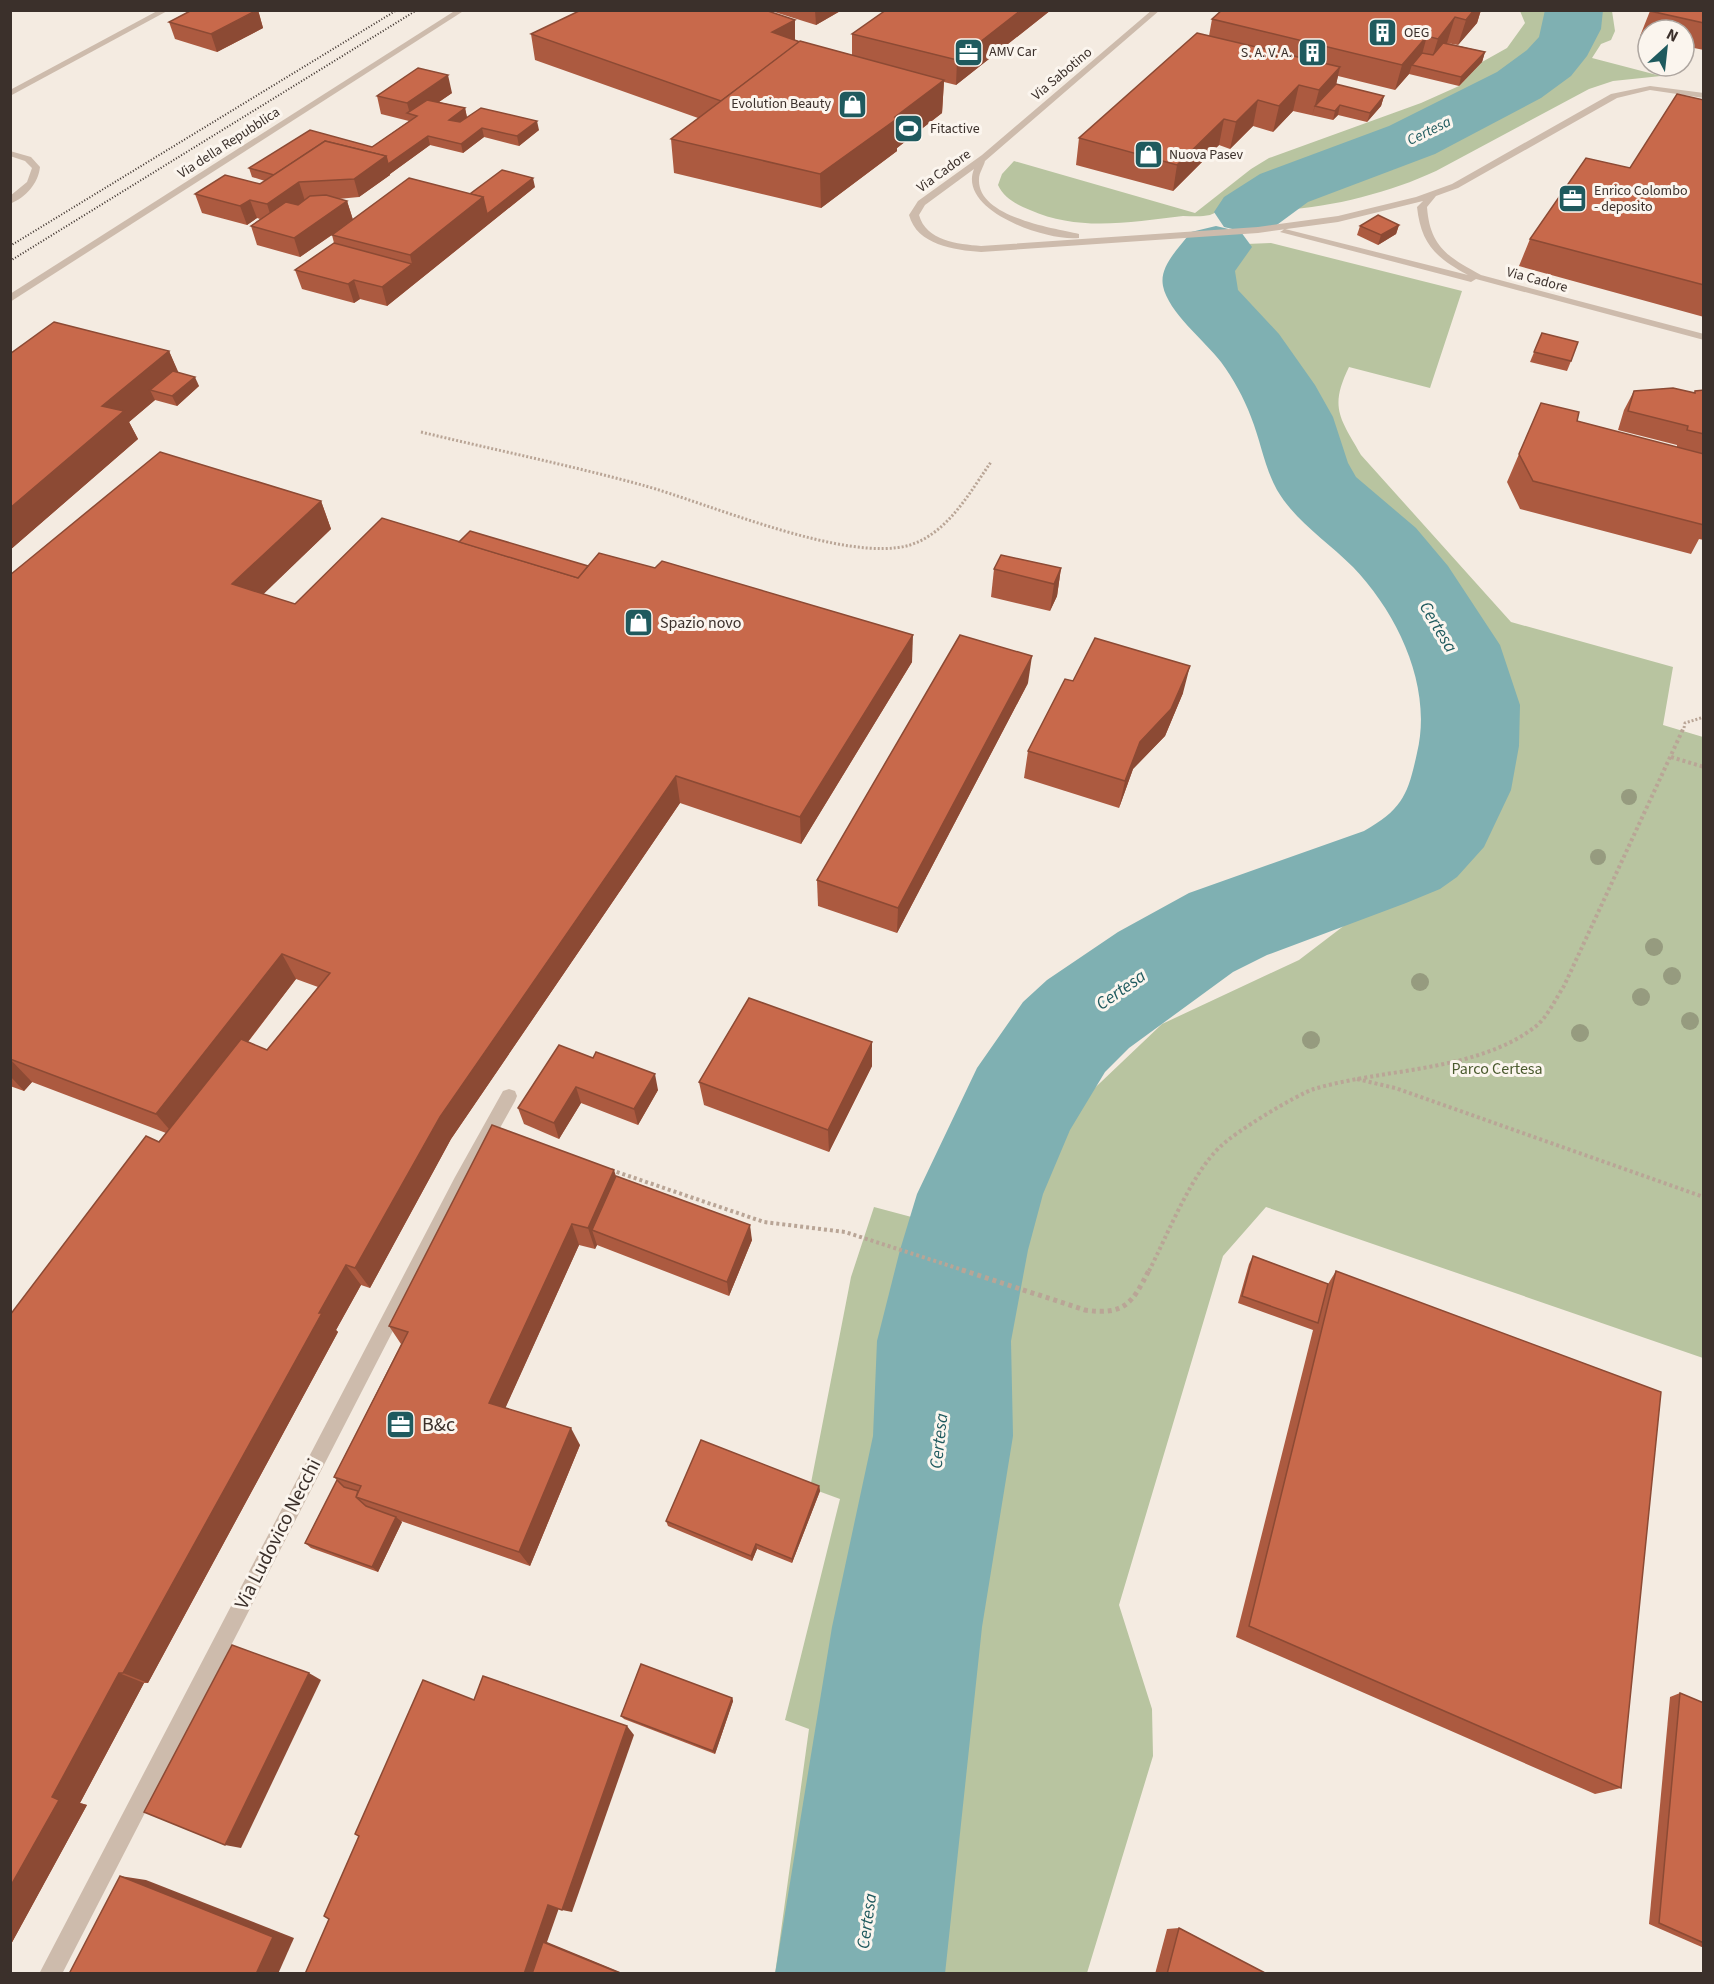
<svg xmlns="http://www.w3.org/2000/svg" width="1714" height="1984" font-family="'Source Sans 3',sans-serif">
<rect width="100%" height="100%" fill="#f4ebe1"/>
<g fill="#b8c4a0">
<path d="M1520,11H1563C1570,51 1444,116 1411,131C1391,139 1371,144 1350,151C1321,160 1292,170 1263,180C1252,187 1218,213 1210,215C1201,217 1192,216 1183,216C1131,222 1079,232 1030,210C1017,205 1004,198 998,185L1002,174L1014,161L1195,213L1251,169L1269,158L1421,103L1459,86L1482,62L1507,48L1525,23Z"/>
<path d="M1593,11H1612L1615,31L1611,40L1601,44L1592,58L1661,76L1613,81L1589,89L1436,171C1391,192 1333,207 1283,210L1303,194C1351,172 1403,156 1451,135C1488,118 1601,56 1593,11Z"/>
<path d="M1271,243L1462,291L1430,388L1349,367C1329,408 1340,418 1361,455L1511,622L1673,667L1663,725L1703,737V1358L1266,1207L1223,1256L1119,1605L1152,1709L1153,1756L1087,1973H918L952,1743L959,1574L1004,1296L1060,1121L1162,1024L1299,960L1362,912L1447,858L1479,829L1495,791V771L1480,684L1466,645L1443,600L1400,539L1328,456L1265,345L1229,294L1228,273L1246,244Z"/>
<polygon points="874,1207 919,1219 912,1246 907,1293 889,1500 810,1973 775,1974 809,1729 785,1720 840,1499 810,1488 851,1277"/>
</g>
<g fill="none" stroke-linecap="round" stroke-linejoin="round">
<g fill="#7fb0b2" fill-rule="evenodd">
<polygon points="1545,10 1603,10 1601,29 1587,56 1571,76 1541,98 1435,154 1308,202 1274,227 1249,233 1224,227 1214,212 1224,197 1260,174 1389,126 1497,72 1527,50 1539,37"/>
<path d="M1216,226L1241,232L1252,247L1235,271L1238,290L1279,334L1315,385L1333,417L1348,463L1356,477L1416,528L1448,566L1500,645L1520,705L1519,746L1511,790L1484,847L1457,877L1440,889L1406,903L1267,955L1233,972L1129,1048L1105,1072L1070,1130L1043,1194L1028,1250L1011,1341L1013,1436L982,1627L945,1974H775L832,1627L873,1436L877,1341L900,1250L917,1194L977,1068L1023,1002L1047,980L1118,932L1189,893L1364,831C1403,809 1408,794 1417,753C1433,687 1398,614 1353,567C1327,541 1296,522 1277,490C1264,466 1261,442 1251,417C1244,398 1233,378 1221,362C1205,341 1168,312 1163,286C1159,266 1179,248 1191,232Z"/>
</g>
<g stroke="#b9a596" stroke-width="3" stroke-dasharray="2 2" stroke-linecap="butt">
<path d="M421,432C495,450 569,465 642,485C708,503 847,564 910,545C948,533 970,492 991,462"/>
<polyline points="1684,728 1685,723 1704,717"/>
</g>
<g stroke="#b9a596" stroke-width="4" stroke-dasharray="3 3" stroke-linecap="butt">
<polyline points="1671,757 1704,767"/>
<polyline points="1357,1079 1395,1088 1704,1197"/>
<polyline points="611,1170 764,1222 845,1232 966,1271"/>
<path d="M1149,1271C1167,1236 1192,1172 1221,1146C1235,1132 1296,1095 1314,1089C1384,1068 1476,1072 1535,1027C1547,1018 1556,998 1564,986L1684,727"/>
</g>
<path stroke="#b9a596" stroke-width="5" stroke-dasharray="4 4" stroke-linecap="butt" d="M962,1270L1085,1310C1125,1316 1133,1302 1149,1270"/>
<g fill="#cdbbac" fill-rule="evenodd">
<polygon points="159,10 169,10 10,96 10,90"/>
<polygon points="456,10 465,10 10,302 10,294"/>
<path d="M1152,10H1160L985,161C984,166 979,173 979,179C977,217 1053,228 1079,234V238C1048,242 957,211 974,169L925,205L919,215C926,241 958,244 981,246L1258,227L1338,216L1416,197L1452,184L1611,94L1650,86L1704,93V98L1650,90L1617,98L1458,188L1436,196L1427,207C1430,247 1448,257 1481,275L1704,334V340L1476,279L1471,282L1280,232L1285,229L1468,275C1436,258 1421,244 1417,207L1423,201L1338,222L1258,233L981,252C954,250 917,245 909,215L918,201L982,155Z"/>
<path d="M10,151L31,157L40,167C38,184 26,197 10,204V196L27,182L32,168L25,161L10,156Z"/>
<polygon points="509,1089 515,1091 517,1096 515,1101 467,1187 62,1974 39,1974 455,1177 503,1091"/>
</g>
<g stroke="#3b302b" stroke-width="2" stroke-dasharray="1 2" stroke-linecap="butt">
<polyline points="10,246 397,10"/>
<polyline points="10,261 417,10"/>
</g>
</g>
<g fill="#969b7f">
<circle cx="1629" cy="797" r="8"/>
<circle cx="1598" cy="857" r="8"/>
<circle cx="1654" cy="947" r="9"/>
<circle cx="1672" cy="976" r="9"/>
<circle cx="1420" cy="982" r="9"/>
<circle cx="1641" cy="997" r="9"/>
<circle cx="1690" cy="1021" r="9"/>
<circle cx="1580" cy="1033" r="9"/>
<circle cx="1311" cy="1040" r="9"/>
</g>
<g fill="#ac5a40" fill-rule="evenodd">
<polygon points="258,10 263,28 217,52 175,39 169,22"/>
<polygon points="768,10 842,10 816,25"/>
<polygon points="1051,10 956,85 944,82 942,113 897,148 897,151 821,208 674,173 671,139 698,118 535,60 531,34 795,20 795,40 852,55 852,34"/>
<polygon points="1481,10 1477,23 1458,45 1447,43 1485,52 1482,62 1459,86 1409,74 1395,90 1338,76 1336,85 1384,96 1381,106 1367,122 1338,115 1333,120 1293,111 1273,132 1253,126 1230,149 1219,145 1173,191 1076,165 1079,138 1209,36 1212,19"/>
<polygon points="1704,10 1704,50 1684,46 1684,30 1648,30 1648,38 1640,36 1650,11"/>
<polygon points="452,93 439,102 465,108 467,117 539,130 519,146 484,137 463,153 430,145 390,174 390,175 359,197 338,199 347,201 353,220 470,194 535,187 387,306 360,299 354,303 302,289 295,270 334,243 332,235 300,257 257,245 251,226 260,219 257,218 247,225 202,213 195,194 260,184 265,181 252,177 249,168 372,147 409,121 381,114 377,96"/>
<polygon points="1704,100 1704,317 1519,266 1530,239 1630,168"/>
<polygon points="1399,225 1396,234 1378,245 1357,235 1360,226"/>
<polygon points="1542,333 1571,361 1567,371 1530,362"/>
<polygon points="169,351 178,373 199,386 177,406 155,400 129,422 138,439 10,550 10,354"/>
<polygon points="1704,390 1704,540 1699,539 1691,554 1520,509 1507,482 1541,403 1577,421 1677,447 1677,445 1618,430 1624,410 1634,391 1694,393 1695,391"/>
<path d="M321,501L331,529L263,594L295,604L459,542L912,662L801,844L680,803L451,1139L370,1288L361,1285L336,1330L338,1332L148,1683H144L80,1803L87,1805L10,1946V1315L166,1133L32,1082L24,1091L10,1086V575ZM296,979L318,987L267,1050L248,1042Z"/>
<polygon points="1061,568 1057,596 1050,611 991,597 994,569"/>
<polygon points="1073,681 1183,693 1165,736 1133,769 1119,808 1024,778 1028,751"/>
<polygon points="1028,683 897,933 818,906 817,880"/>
<polygon points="872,1042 872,1066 829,1152 704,1105 699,1082"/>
<polygon points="593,1058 658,1090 638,1125 581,1103 559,1139 524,1124 518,1108"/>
<polygon points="616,1176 752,1240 729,1296 597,1245 595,1249 579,1245 505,1408 580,1445 530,1566 401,1521 402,1522 378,1572 311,1548 305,1543 337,1480 334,1477 401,1344 389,1326"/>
<polygon points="1253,1256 1328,1284 1336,1271 1621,1788 1595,1794 1236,1637 1313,1330 1238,1303 1249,1264"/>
<polygon points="819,1486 820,1491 792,1563 757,1549 752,1561 668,1526 666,1521"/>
<polygon points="1680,1693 1704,1703 1704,1948 1649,1924 1670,1697"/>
<polygon points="732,1698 733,1701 715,1754 624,1719 621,1716"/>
<polygon points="1179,1928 1267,1974 1155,1974 1167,1929"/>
</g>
<g fill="#8c4a34">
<polygon points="258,10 263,28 217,52 211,34"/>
<polygon points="815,10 842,10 816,25"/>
<polygon points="1021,10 1051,10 956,85 957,60"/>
<polygon points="1474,10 1481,10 1477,23 1458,45 1466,20"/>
<polygon points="1455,17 1447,43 1430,64 1438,39"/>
<polygon points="795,20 795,45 772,32"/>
<polygon points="1427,36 1420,62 1412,65 1409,74 1395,90 1402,65"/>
<polygon points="1485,52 1482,62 1459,86 1461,77"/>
<polygon points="1340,67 1334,93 1315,106 1312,116 1319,90"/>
<polygon points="448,75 452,93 417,117 417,116 410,114 407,103"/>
<polygon points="944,80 942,113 897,148 897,151 821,208 820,174"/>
<polygon points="1299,85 1293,111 1273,132 1279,106"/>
<polygon points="1384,96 1381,106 1367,122 1370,113"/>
<polygon points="1258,100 1253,126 1230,149 1236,122"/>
<polygon points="1340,105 1338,115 1333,120 1335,111"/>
<polygon points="465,108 467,118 451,130 449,120"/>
<polygon points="1224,119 1219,145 1173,191 1177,165"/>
<polygon points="537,121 539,130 519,146 517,136"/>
<polygon points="482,128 484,137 463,153 461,144"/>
<polygon points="428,136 430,145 390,174 390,175 359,197 354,179 386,156"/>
<polygon points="533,178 535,187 387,306 382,287 412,264 410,255 483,197"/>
<polygon points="299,182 305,201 273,223 267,204"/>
<polygon points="250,200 257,218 247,225 240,206"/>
<polygon points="347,201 353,220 300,257 294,238"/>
<polygon points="1399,225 1396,234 1378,245 1381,235"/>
<polygon points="354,280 360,299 354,303 348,284"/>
<polygon points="169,351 181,378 150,390 155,400 129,422 138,439 10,550 10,508 102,406"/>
<polygon points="195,377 199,386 177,406 172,396"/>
<polygon points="321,501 331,529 245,612 232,584"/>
<polygon points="1061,568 1057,596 1050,611 1054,584"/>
<polygon points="913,635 912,662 801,844 800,817"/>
<polygon points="1032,656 1028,683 897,933 898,908"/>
<polygon points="1190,666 1183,693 1165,736 1133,769 1119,808 1125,781 1140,742"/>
<polygon points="676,776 680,803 451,1139 370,1288 355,1268 440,1117"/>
<polygon points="282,954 296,979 175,1136 156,1114"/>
<polygon points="872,1042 872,1066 829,1152 828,1130"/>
<polygon points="10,1059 32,1082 24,1091 10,1076"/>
<polygon points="655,1074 658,1090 638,1125 634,1109"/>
<polygon points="576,1087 581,1103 559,1139 554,1123"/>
<polygon points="614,1170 621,1191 592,1230 597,1245 595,1249 588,1228"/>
<polygon points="572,1224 579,1245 500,1420 489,1403"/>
<polygon points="750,1225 752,1240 729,1296 727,1282"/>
<polygon points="346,1265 361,1285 336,1330 338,1332 148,1683 123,1673 319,1313"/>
<polygon points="571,1428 580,1445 530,1566 519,1552"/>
<polygon points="819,1486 820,1491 792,1563 792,1559"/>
<polygon points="396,1517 402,1522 378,1572 372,1567"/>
<polygon points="756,1544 757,1549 752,1561 751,1556"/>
<polygon points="119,1673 144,1683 80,1803 87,1805 10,1946 10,1887 52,1797"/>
<polygon points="309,1673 321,1680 241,1848 225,1845"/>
<polygon points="732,1698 733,1701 715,1754 713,1751"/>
<polygon points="627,1726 634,1735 572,1912 562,1910"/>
<polygon points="120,1876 146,1880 294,1938 278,1974 256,1974"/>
<polygon points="548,1905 559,1908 547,1942 625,1974 524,1974"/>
</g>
<g fill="#c8694b" stroke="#8c4a34" stroke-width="1.5">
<polygon points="192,10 257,10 211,34 169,22"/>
<polygon points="581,10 765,10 795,20 772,32 800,42 721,101 531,34"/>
<polygon points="886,10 1021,10 957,60 852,34"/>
<polygon points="1222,10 1474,10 1466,20 1455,17 1438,39 1427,36 1402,65 1212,19"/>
<polygon points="1651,10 1704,10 1704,23 1650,11"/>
<polygon points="1197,33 1340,67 1319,90 1299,85 1279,106 1258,100 1236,122 1224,119 1177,165 1079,138"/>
<polygon points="800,41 944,80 895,117 898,118 820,174 671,139"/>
<polygon points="1443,43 1485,52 1461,77 1412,65 1422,53 1433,55"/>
<polygon points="418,68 448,75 407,103 377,96"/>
<polygon points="1336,84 1384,96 1370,113 1340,105 1335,111 1315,106"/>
<polygon points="1677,94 1704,100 1704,285 1530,239 1586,158 1630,168"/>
<polygon points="427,100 465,108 449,120 460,122 481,108 537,121 517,136 482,128 461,144 428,136 388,164 386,156 325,141 274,175 249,168 310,130 372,147 417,116 407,113"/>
<polygon points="325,141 386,156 354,179 299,182 267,204 250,200 240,206 195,194 225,175 260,184"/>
<polygon points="502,170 533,178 487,214 483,197 470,194"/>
<polygon points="409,178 483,197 410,255 332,235"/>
<polygon points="326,195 347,201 294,238 251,226 286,202 298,205 310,196"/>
<polygon points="1378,215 1399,225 1381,235 1360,226"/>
<polygon points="334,243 412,264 382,287 354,280 348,284 295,270"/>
<polygon points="54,322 169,351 102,406 124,411 10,508 10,354"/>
<polygon points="1542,333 1578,342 1571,361 1534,352"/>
<polygon points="173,371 195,377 172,396 150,390"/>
<polygon points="1673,388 1695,393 1695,391 1704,390 1704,434 1687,430 1688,426 1628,411 1634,391"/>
<polygon points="1541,403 1579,412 1577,421 1704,454 1704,525 1533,481 1519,454"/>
<polygon points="160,452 321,501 232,584 295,604 382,518 578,578 599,553 655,568 662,561 913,635 800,817 676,776 440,1117 355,1268 346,1265 319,1313 322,1313 123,1673 119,1673 52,1797 59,1800 10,1887 10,1315 146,1136 159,1142 241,1039 267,1050 330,973 282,954 156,1114 10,1059 10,575"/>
<polygon points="470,531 588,566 578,578 459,542"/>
<polygon points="1001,555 1061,568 1054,584 994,569"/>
<polygon points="960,635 1032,656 898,908 817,880"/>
<polygon points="1095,638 1190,666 1171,709 1140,742 1125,781 1028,751 1065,679 1073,681"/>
<polygon points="749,998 872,1042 828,1130 699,1082"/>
<polygon points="559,1045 593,1058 596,1052 655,1074 634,1109 576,1087 554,1123 518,1108"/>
<polygon points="492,1125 614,1170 588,1228 572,1224 489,1403 571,1428 519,1552 356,1497 361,1486 334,1477 408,1332 389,1326"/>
<polygon points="616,1176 750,1225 727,1282 592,1230"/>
<polygon points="1253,1256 1328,1284 1318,1323 1242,1296"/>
<polygon points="1336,1271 1661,1392 1621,1788 1249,1626"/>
<polygon points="701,1440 819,1486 792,1559 756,1544 751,1556 666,1521"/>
<polygon points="337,1480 344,1487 358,1491 356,1497 366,1506 396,1517 372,1567 305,1543"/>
<polygon points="232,1645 309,1673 225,1845 144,1812"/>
<polygon points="641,1664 732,1698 713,1751 621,1716"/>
<polygon points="483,1676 627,1726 562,1910 548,1905 524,1974 305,1974 329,1919 324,1916 359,1836 355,1834 423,1680 474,1700"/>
<polygon points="1680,1693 1704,1703 1704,1943 1659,1923"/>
<polygon points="120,1876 273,1937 256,1974 69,1974"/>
<polygon points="1179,1928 1267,1974 1167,1974"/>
<polygon points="543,1942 622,1974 532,1974"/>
</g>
<defs>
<symbol id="building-square" viewBox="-11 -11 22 22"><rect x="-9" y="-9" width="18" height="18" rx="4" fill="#1f5a5e" stroke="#fbf5ee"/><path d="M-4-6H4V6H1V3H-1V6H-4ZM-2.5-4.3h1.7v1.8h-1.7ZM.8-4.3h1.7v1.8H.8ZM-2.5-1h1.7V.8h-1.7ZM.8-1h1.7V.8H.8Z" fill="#fff"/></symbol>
<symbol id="office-square" viewBox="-11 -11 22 22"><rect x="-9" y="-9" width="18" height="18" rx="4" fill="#1f5a5e" stroke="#fbf5ee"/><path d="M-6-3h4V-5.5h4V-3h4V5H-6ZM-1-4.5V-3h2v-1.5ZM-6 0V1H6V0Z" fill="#fff"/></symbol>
<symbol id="shop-square" viewBox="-11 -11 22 22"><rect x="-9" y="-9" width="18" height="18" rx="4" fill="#1f5a5e" stroke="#fbf5ee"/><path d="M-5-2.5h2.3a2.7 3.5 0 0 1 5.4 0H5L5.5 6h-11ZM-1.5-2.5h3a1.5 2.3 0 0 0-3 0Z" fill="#fff"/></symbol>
<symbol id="stadium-square" viewBox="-11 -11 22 22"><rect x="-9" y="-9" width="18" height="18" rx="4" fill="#1f5a5e" stroke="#fbf5ee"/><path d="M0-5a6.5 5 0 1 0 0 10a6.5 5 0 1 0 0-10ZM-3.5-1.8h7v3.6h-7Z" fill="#fff"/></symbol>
</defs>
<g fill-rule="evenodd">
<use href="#building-square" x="1366" y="16" width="33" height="33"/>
<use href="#office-square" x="952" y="36" width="33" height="33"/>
<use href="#building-square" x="1296" y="36" width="33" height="33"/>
<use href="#shop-square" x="836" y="88" width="33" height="33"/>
<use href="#stadium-square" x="892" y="112" width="33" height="33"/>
<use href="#shop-square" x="1132" y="138" width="33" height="33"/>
<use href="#office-square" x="1556" y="182" width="33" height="33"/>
<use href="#shop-square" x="622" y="606" width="33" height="33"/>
<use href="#office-square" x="384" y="1408" width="33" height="33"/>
</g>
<g text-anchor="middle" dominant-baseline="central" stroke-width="6" stroke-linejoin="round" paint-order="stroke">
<g font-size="14" fill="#3b302b" stroke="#fbf5ee" text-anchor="start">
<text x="1404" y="33">OEG</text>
<text x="989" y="52">AMV Car</text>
<text x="1292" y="53" text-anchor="end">S. A. V. A.</text>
<text x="831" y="104" text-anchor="end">Evolution Beauty</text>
<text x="930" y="129">Fitactive</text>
<text x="1169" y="155">Nuova Pasev</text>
<text x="1594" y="191">Enrico Colombo<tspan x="1594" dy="16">- deposito</tspan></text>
</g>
<g font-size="14" fill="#3b302b" stroke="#fbf5ee">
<text transform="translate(1062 74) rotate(-40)">Via Sabotino</text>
<text transform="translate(229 143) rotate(-33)">Via della Repubblica</text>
<text transform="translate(944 171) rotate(-36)">Via Cadore</text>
<text transform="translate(1537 280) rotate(15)">Via Cadore</text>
</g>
<g font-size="15" font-style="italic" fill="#1f5a5e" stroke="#fbf5ee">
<text transform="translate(1429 131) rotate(-26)">Certesa</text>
</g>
<g font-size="16" fill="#3b302b" stroke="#fbf5ee" text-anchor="start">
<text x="660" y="623">Spazio novo</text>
</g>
<g font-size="16" fill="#4a5a2e" stroke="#fbf5ee">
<text x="1497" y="1069">Parco Certesa</text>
</g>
<g font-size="18" font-style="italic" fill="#1f5a5e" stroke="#fbf5ee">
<text transform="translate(1438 627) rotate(59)">Certesa</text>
<text transform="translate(1121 990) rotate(-35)">Certesa</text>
<text transform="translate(939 1441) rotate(-84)">Certesa</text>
<text transform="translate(867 1921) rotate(-82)">Certesa</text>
</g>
<g font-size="20" fill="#3b302b" stroke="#fbf5ee" text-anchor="start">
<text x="422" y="1425">B&amp;c</text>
</g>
<g font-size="20" fill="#3b302b" stroke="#fbf5ee">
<text transform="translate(278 1534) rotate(-63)">Via Ludovico Necchi</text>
</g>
</g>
<rect width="1714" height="1984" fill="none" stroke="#3b302b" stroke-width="24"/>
<g transform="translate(1666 48) rotate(27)"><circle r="28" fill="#fbf5ee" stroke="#aea6a0" stroke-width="1.5"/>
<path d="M0-4.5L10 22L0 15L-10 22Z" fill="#1f5a5e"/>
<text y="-9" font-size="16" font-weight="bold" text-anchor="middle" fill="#3b302b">N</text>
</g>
</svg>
